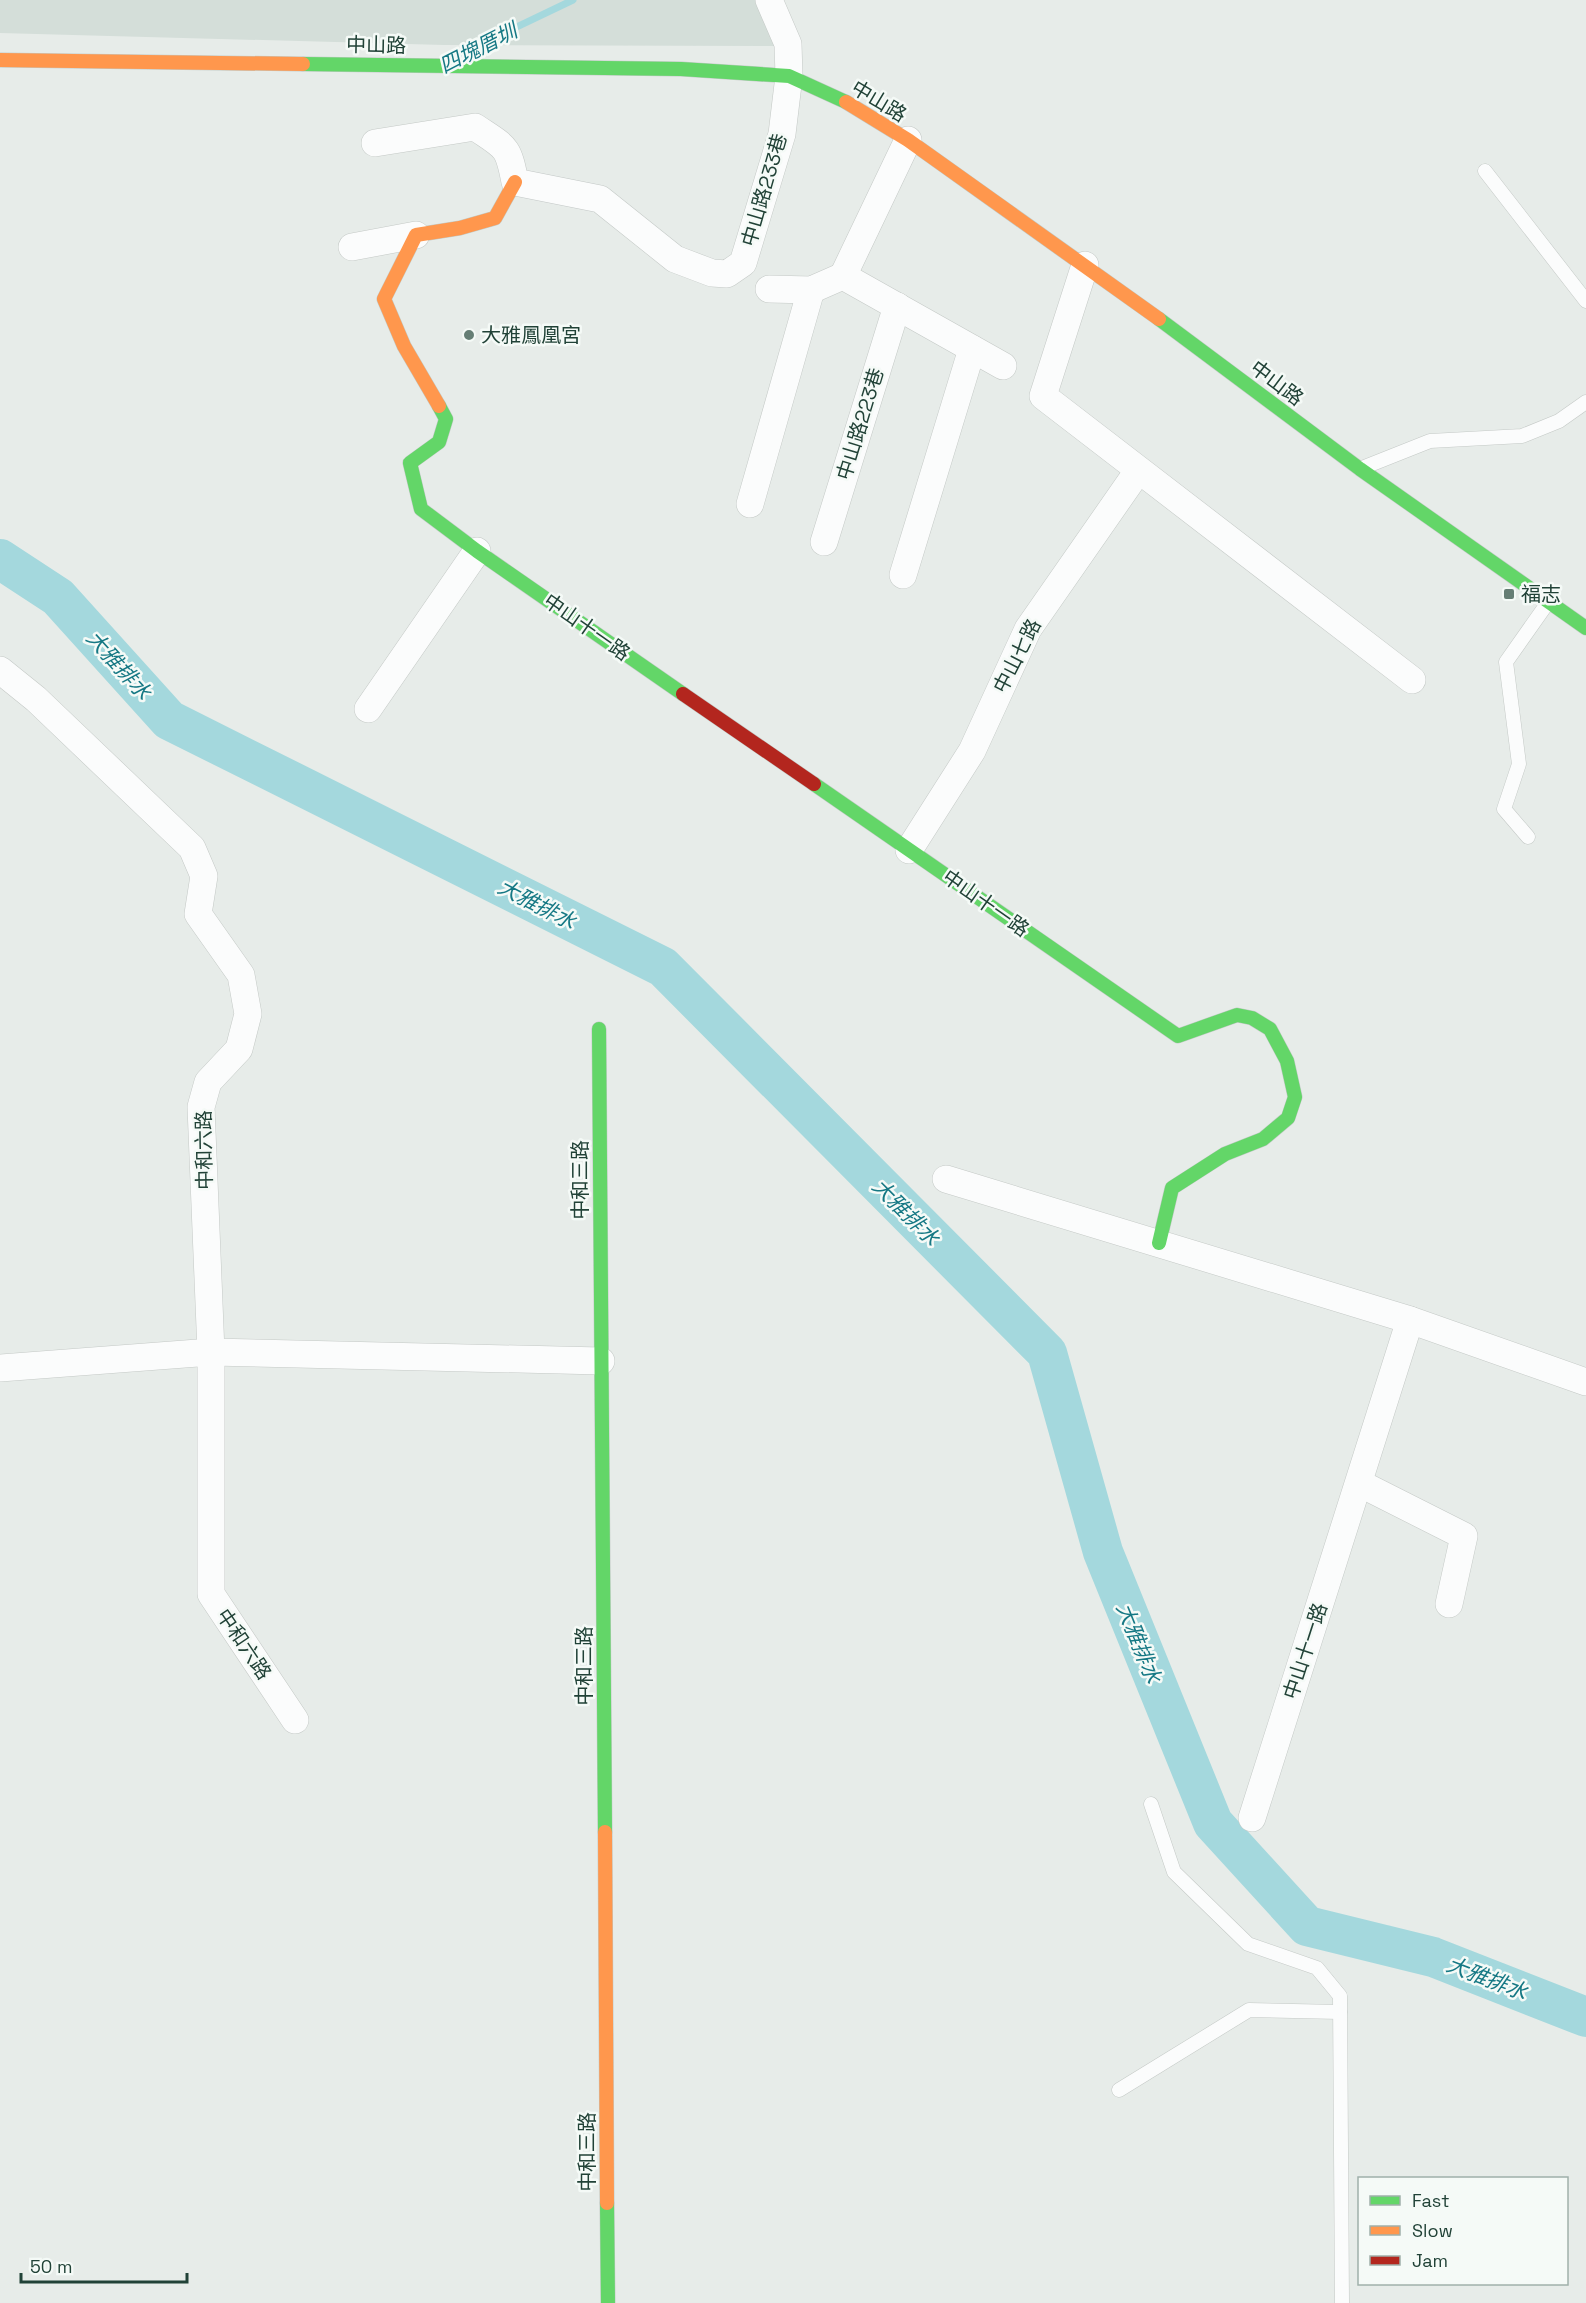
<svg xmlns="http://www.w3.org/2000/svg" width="1586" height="2303" font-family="'Space Grotesk','Noto Sans TC',sans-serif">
<rect width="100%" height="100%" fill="#e7ece9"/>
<polygon fill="#d4ded9" points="0,0 760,0 776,46 444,45 0,33"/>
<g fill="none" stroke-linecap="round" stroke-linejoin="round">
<polyline stroke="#a4d8dd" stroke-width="7" points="462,53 573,0"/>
<polyline stroke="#a4d8dd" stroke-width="40" points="0,559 58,597 169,720 663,967 1047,1353 1103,1552 1213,1823 1307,1926 1433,1957 1586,2017"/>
<defs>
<g id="lane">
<polyline points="1485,171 1586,301"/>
<polyline points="1362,468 1430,441 1522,436 1559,421 1586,402"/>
<polyline points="1528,837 1504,809 1519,764 1506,662 1549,601"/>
<polyline points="1151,1804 1174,1872 1248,1944 1317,1968 1340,1996 1342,2303"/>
<polyline points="1119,2090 1249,2010 1340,2012"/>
</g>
<g id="street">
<path d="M375,143L475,127C506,148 508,145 515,182L600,199L675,259L712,273L727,274L743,263L782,134L789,76L788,44L769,0"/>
<polyline points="352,247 416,235"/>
<polyline points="1085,265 1043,396 1412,680"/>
<polyline points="843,276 908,140"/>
<polyline points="769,289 811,290 843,276 1003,366"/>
<polyline points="750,504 811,290"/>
<polyline points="824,542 897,306"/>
<polyline points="903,575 972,349"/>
<polyline points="0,670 36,699 192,848 204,876 198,914 241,975 248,1014 239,1049 208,1082 201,1107 211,1352 211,1594 295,1720"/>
<polyline points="368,709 477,551"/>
<polyline points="909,850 972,751 1028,629 1138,471"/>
<polyline points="946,1179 1410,1320 1586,1382"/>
<polyline points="0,1368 211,1352 601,1361"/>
<polyline points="1359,1483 1464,1536 1449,1604"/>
<polyline points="1252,1818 1410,1320"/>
</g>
<g id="fast">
<polyline points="303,64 681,69 789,76 846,102"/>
<polyline points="1159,319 1360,469 1586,628"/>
<polyline points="439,406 446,419 439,442 410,463 421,509 477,551 683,694"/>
<polyline points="814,784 1178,1036 1237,1015 1252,1018 1270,1029 1287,1061 1295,1097 1288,1118 1263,1139 1225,1154 1172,1188 1159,1243"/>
<polyline points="599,1029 605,1832"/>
<polyline points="607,2203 608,2303"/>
</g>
<g id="slow">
<polyline points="0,60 303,64"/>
<polyline points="846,102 908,140 1159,319"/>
<polyline points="439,406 404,346 384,299 416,235 460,228 495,218 515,182"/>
<polyline points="605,1832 607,2203"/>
</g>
<polyline id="jam" points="683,694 814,784"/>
</defs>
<use href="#lane" stroke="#c4c9c6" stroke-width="15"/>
<use href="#street" stroke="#c4c9c6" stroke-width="28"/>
<use href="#fast" stroke="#c2cac6" stroke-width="15"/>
<use href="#slow" stroke="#c2cac6" stroke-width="15"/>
<use href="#jam" stroke="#c2cac6" stroke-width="15"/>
<use href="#lane" stroke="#fbfcfc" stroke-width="14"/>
<use href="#street" stroke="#fbfcfc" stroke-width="27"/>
<use href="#fast" stroke="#63d668" stroke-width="14"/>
<use href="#slow" stroke="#ff974d" stroke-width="14"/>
<use href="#jam" stroke="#b3261e" stroke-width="14"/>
</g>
<g fill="#667e75" stroke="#f5faf7" stroke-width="2">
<circle cx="469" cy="335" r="6"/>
<rect x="1503" y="588" width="12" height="12" rx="3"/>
</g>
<g text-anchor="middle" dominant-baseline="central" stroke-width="5" stroke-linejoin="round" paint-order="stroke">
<g font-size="20" fill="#214237" stroke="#f5faf7">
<text transform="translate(376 45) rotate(1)">中山路</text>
<text transform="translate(879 101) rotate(31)">中山路</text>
<text transform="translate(764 190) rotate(-74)">中山路233巷</text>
<text transform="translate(1277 383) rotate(37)">中山路</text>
<text transform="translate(860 424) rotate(-73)">中山路223巷</text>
<text transform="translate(587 627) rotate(35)">中山十一路</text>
<text transform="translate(1017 656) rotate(-63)">中山七路</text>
<text transform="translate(986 903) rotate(35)">中山十一路</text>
<text transform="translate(204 1150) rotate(-91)">中和六路</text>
<text transform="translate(580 1180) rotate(-90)">中和三路</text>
<text transform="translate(244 1644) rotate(56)">中和六路</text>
<text transform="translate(1305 1651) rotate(-72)">中山十一路</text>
<text transform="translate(584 1666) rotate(-90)">中和三路</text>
<text transform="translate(587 2152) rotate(-90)">中和三路</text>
</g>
<g font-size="20" fill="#214237" stroke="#f5faf7" text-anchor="start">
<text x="481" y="335">大雅鳳凰宮</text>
<text x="1521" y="594">福志</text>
</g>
<g font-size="21" font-style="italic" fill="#157884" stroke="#f5faf7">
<text transform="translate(478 48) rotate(-27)">四塊厝圳</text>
<text transform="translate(119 665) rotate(48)">大雅排水</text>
<text transform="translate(537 904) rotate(27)">大雅排水</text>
<text transform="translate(906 1212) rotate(45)">大雅排水</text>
<text transform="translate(1139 1643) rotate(68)">大雅排水</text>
<text transform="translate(1487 1978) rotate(21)">大雅排水</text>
</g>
</g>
<rect x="1358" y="2177" width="210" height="108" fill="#f5faf7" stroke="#a0b0aa" stroke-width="1.5"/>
<rect x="1370" y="2196" width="30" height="9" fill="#63d668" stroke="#a0b0aa" stroke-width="1.5"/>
<text x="1412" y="2207" font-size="18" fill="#214237">Fast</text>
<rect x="1370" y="2226" width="30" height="9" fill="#ff974d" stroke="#a0b0aa" stroke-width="1.5"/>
<text x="1412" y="2237" font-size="18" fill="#214237">Slow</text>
<rect x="1370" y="2256" width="30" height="9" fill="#b3261e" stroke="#a0b0aa" stroke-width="1.5"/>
<text x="1412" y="2267" font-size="18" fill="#214237">Jam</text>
<path d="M21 2273v9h166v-9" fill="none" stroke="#214237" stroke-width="3"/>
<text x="30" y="2273" font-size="18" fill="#214237" stroke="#f5faf7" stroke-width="4.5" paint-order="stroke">50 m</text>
</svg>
